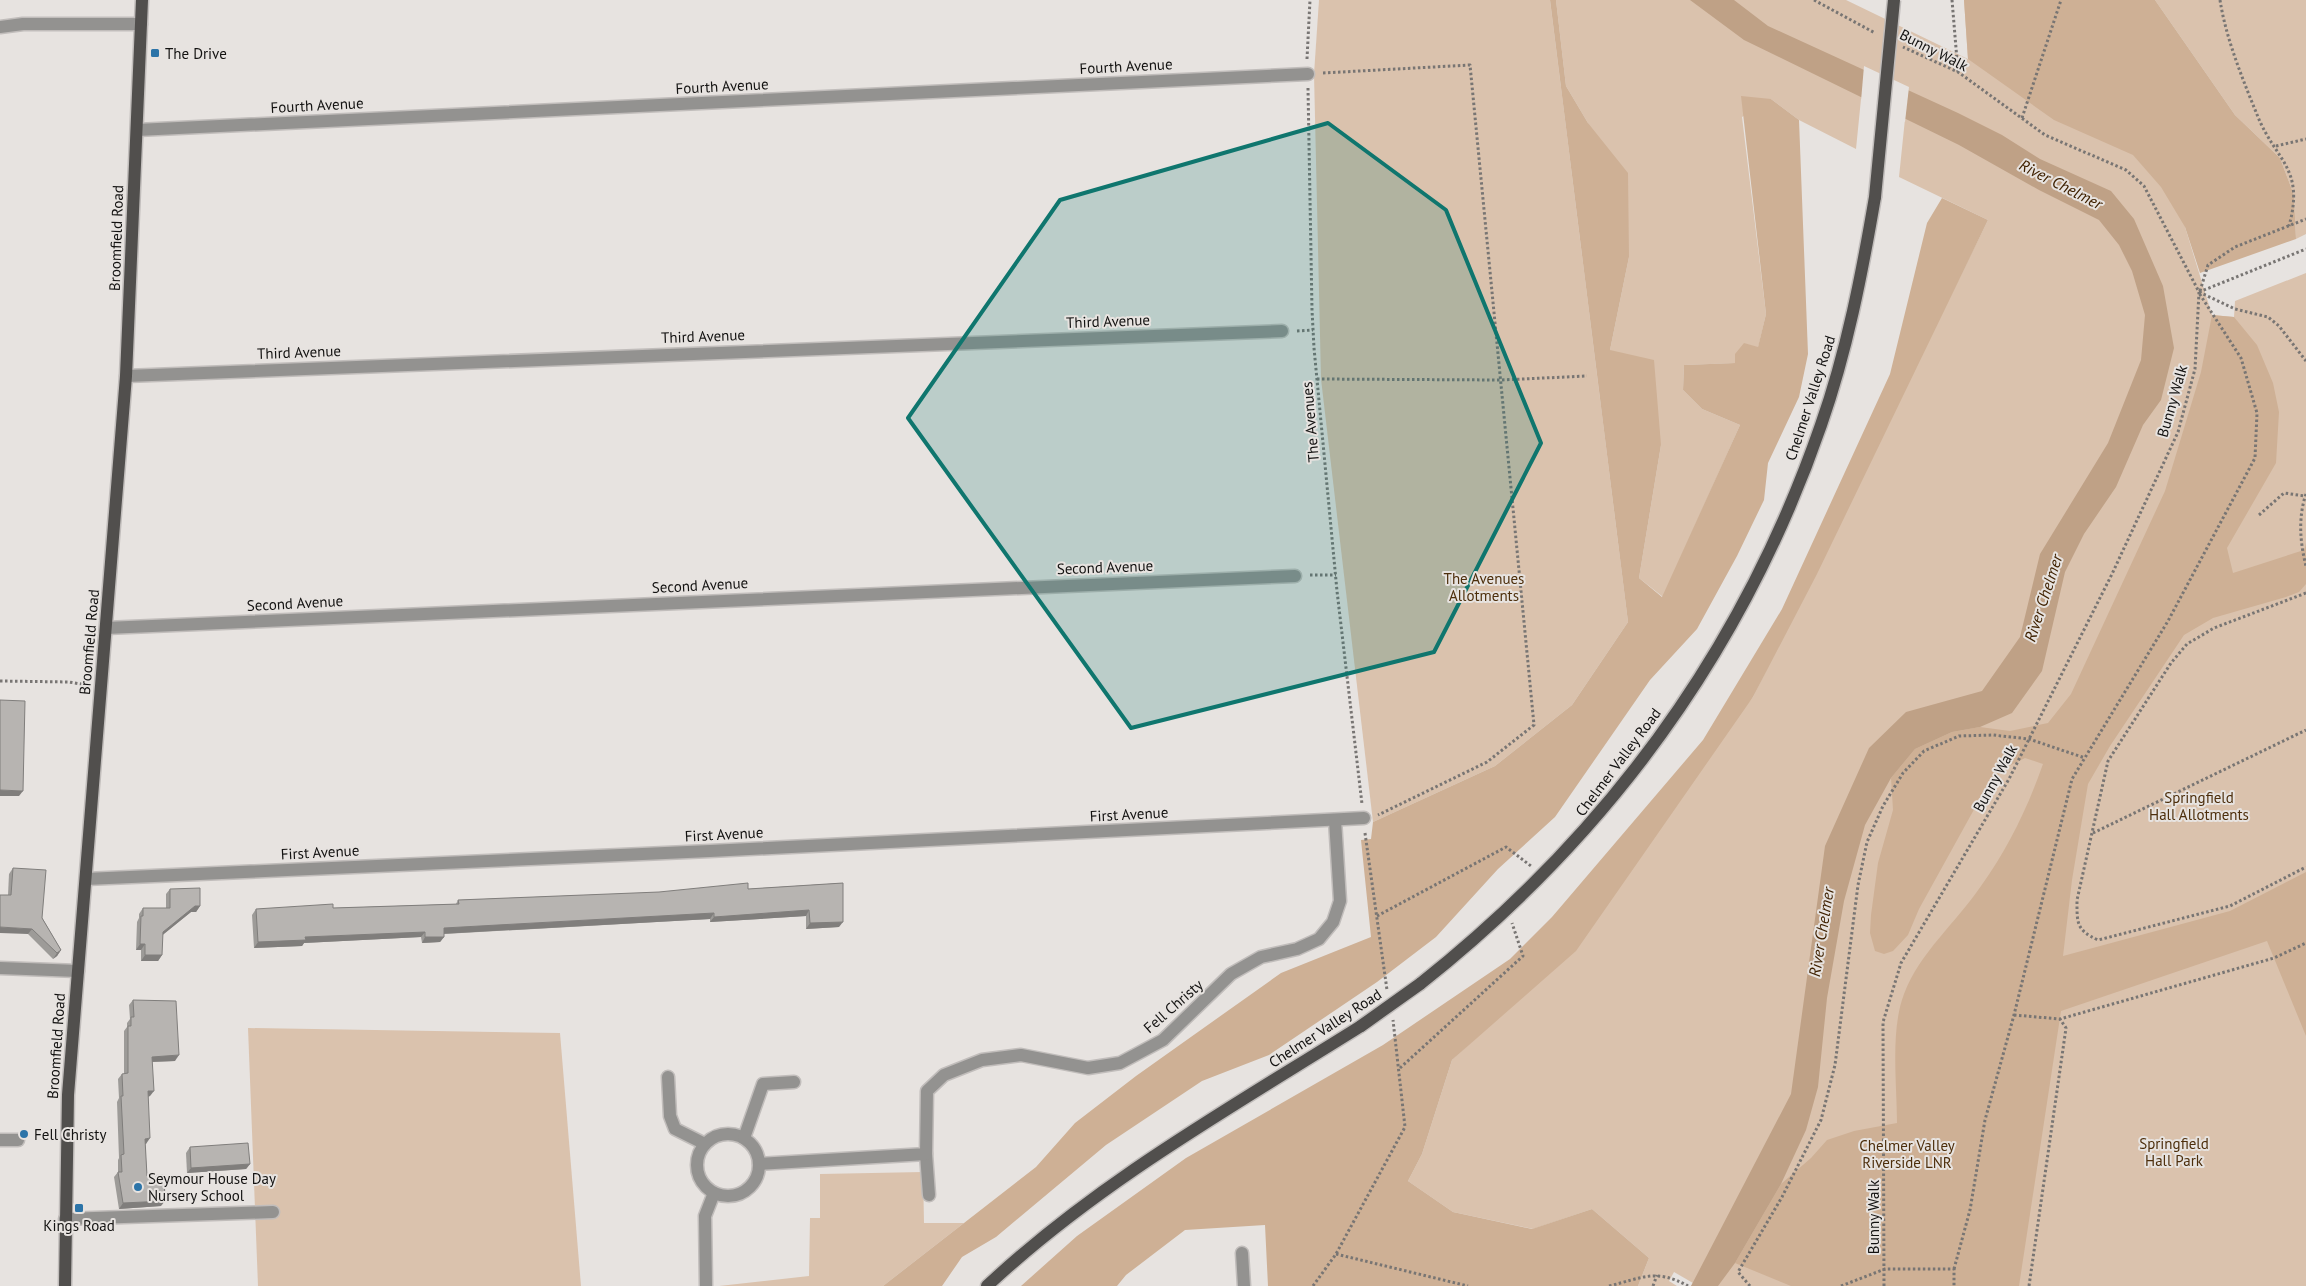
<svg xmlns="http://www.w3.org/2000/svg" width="2306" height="1286" font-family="'PT Sans',sans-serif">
<rect width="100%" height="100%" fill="#e7e3e0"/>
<g fill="#dac2ad">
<polygon points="1319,0 1550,0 1628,622 1572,705 1495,766 1373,822 1321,379 1314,74"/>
<polygon points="1556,0 1846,0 1968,59 1964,0 2154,0 2185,227 2212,315 2234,317 2235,301 2306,273 2306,1286 1691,1286 1693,1283 1674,1272 1669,1281 1677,1286 1638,1286 1649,1258 1592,1209 1533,1229 1453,1212 1408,1181 1422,1154 1452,1060 1478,1036 1753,697 1988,220 1899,177 1905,119 1861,99 1856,149 1799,120 1771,99 1742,117 1766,314 1758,348 1736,363 1684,365 1683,390 1702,409 1740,425 1663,597 1639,578 1661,445 1610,350 1629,257 1588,123 1566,86"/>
<polygon points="2155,0 2306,0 2306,234 2296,239 2294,195 2280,158 2235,115"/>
<polygon points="248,1028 560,1033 581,1286 258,1286"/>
<polygon points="923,1172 924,1223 964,1223 883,1286 719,1286 809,1276 810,1218 820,1218 820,1174"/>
</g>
<g fill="#ceb095">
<polygon points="1550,0 1556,0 1566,86 1588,123 1628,173 1629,257 1610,350 1654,360 1661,445 1639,578 1662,597 1740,425 1702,409 1683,390 1684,365 1735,363 1735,354 1744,343 1758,347 1766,314 1741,96 1771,99 1799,120 1808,354 1799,397 1768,463 1764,500 1737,556 1697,629 1650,680 1555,817 1498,869 1436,937 1377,982 1269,1055 1202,1081 1106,1145 996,1237 962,1257 942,1286 883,1286 1036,1167 1075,1123 1136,1076 1281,973 1371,937 1361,840 1371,839 1373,822 1495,766 1572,705 1628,622"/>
<polygon points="1964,0 2155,0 2235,115 2280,158 2294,195 2296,239 2200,273 2185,227 2161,187 2133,155 2054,120 1968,59"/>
<polygon points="1942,198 1988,220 1817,574 1753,697 1576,951 1452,1060 1422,1154 1408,1181 1453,1212 1532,1229 1592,1209 1649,1258 1638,1286 1268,1286 1265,1225 1185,1230 1126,1275 1117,1286 1021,1286 1077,1236 1186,1158 1383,1045 1510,959 1552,917 1703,740 1782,609 1890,374 1927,223"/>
<path d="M2212,315L2234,317L2257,345L2273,383L2279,412L2276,463L2227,548L2233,573L2301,551L2305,548L2306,543V584L2299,592L2286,597L2213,618L2184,635L2110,746L2088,784L2072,880L2063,956L2230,911L2306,872V1036L2267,941L2061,1011L2019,1286H1791L1735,1263L1781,1184L1811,1158L1827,1140L1854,1131L1897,1123C1897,1083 1890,1031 1904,994C1920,952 1956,923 1981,886C2008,849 2028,807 2043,764L2025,758L2007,767L1987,786L1919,909L1908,935L1893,951L1884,954L1875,951L1870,933L1871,915L1878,863L1893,810L1891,778L1915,749L1952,732L1980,727L2010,731L2048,723L2071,694L2165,491L2201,372Z"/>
</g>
<polygon fill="#bfa186" points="1690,0 1734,0 1768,26 1958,113 2002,135 2040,159 2111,191 2134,219 2163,286 2174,348 2161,400 2143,425 2116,487 2084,534 2065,572 2042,671 2012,713 1980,727 1952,732 1915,749 1891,778 1865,825 1844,901 1827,998 1818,1087 1806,1130 1781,1184 1735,1263 1718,1286 1691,1286 1791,1094 1825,846 1869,748 1906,712 1982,691 2020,637 2040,554 2108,443 2141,360 2145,315 2132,271 2119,245 2099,220 2039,190 1959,145 1744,40"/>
<polygon fill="#e7e3e0" points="1864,66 1909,87 1905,122 1861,101"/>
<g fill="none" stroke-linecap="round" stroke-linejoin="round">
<defs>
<g id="minor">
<polyline points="0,27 23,24 141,24"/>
<polyline points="137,130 1308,74"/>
<polyline points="126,376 1282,331"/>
<polyline points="106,628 1295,576"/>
<polyline points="86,879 710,851 1364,818"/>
<polyline points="0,968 78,971"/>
<polyline points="668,1077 670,1116 675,1129 705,1144"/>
<circle cx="728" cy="1165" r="31"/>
<polyline points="744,1138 763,1084 794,1082"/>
<polyline points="0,1140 18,1140"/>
<polyline points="926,1154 929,1195"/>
<polyline points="759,1164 926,1154 927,1091 944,1075 982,1060 1021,1055 1088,1068 1120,1063 1163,1040 1231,974 1261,957 1297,949 1319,939 1333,922 1340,901 1335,820"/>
<polyline points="65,1219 273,1212"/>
<polyline points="1242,1253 1244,1286"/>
<polyline points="706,1286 705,1216 714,1193"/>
</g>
<g id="major">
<path d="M1420,984C1607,836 1743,651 1821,425C1847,351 1862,273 1875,197"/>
<polyline points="65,1286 68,1095 126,376 142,0"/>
<path d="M987,1286C1098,1182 1232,1107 1361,1026"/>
</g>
</defs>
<use href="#minor" stroke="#c1bdbb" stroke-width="15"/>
<use href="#major" stroke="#c1bdbb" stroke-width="15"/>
<g stroke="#787573" stroke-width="3" stroke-dasharray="2.5 2.5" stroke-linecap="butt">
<polyline points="1814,0 1875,33"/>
<polyline points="1952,0 1958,72"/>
<path d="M2220,0C2226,39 2243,80 2258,117C2276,161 2305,168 2289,226"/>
<polyline points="1307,59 1310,0"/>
<polyline points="1323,73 1470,65 1534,725 1487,762 1378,815"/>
<polyline points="1308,88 1312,310 1314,348 1337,591 1362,804"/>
<polyline points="2022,118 2061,0"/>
<polyline points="2276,146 2306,139"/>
<polyline points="2200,291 2208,265 2235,247 2306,219"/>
<polyline points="2199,292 2235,309 2268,317 2279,326 2306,361"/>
<polyline points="2199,292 2306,249"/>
<polyline points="1297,331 1313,330"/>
<polyline points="1317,379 1501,380 1587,376"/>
<path d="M2306,494C2298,517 2300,543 2306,566"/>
<polyline points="2259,515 2284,493 2305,496"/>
<polyline points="1310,575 1336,575"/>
<path d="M2306,593L2214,628L2187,644L2171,663L2108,761L2077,900C2077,923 2076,930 2098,940L2230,906L2306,867"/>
<polyline points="0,681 69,682 87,685"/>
<polyline points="1365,833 1387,990"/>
<polyline points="2093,833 2306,730"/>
<polyline points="1377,916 1506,847 1531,866"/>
<polyline points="2014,1015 2060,1019 2274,958 2306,943"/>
<polyline points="1400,1068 1523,956 1512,923"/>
<polyline points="1336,1254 1468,1286"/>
<polyline points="1954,1269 1970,1210 1985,1120 2014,1015 2072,779 2168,621 2255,458 2257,413 2241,358 2199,293"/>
<polyline points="1313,1286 1336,1254 1405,1127 1393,1020"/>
<path d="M1609,1286C1642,1278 1656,1268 1688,1286"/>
<polyline points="1653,1286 1657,1275"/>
<polyline points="1750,1286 1738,1272 1782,1197 1821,1120 1835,1065 1858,885 1867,842 1883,806 1903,773 1924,751 1959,736 1993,735 2029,739 2085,758"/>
<polyline points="1841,1286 1885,1269 1954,1269 1954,1286"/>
<polyline points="1884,1286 1883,1022 1901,963 2009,779 2112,574 2178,432 2195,369 2199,292 2144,186 2126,170 2045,135 1958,72 1903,47"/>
<polyline points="2029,1286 2066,1028 2060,1019"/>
</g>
<use href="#minor" stroke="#939290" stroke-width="12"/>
<use href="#major" stroke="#514f4d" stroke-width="12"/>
<defs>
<g id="major-bridge">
<polyline points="1875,197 1894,0"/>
<polyline points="1361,1026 1420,984"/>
</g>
</defs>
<use href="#major-bridge" stroke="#c1bdbb" stroke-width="15" stroke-linecap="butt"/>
<use href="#major-bridge" stroke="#514f4d" stroke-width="12"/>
</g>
<g fill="#9d9b98">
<polygon points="13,868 61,950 57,956 53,959 28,934 8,895 9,874"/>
<polygon points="843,883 839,927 806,929 806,916 710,922 710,919 444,934 444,937 440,942 422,943 421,937 304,943 302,946 254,948 252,915 256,909 333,908 456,904 458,900 748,889"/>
<polygon points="170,889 200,906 196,912 191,912 162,935 162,955 158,961 141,961 141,950 136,950 137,922 139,918 139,914 143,908 166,908 166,894"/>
<polygon points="133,1000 175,1061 152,1062 150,1096 148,1097 146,1144 145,1144 147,1176 161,1206 119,1209 114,1177 118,1172 118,1160 119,1158 117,1102 119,1098 118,1079 122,1074 124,1074 124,1031 127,1027 127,1023 130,1019 129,1005"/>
<polygon points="190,1147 250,1164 246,1169 187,1173 186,1153"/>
</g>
<g fill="#807e7c">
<polygon points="0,790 23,791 19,796 0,796"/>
<polygon points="195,906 200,906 196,912 191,912 159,938 163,932"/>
<polygon points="809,910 806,916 710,922 714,917"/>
<polygon points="714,913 710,919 440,934 444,928"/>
<polygon points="843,922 839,927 806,929 810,923"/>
<polygon points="0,927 32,929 28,934 0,933"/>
<polygon points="425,932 421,937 304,943 302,946 254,948 258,942 305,937"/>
<polygon points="425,937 444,937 440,942 422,943"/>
<polygon points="140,944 145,944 141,950 136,950"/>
<polygon points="61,950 57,956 53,959 57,953"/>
<polygon points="145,955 162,955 158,961 141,961"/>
<polygon points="179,1055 175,1061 148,1062 152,1057"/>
<polygon points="148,1091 154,1091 150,1096 144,1097"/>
<polygon points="150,1138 146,1144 141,1144 145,1139"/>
<polygon points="250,1164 246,1169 187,1173 191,1168"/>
<polygon points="165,1201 161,1206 119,1209 123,1203"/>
</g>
<g fill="#b7b4b1" stroke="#807e7c">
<polygon points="0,700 25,701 23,791 0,790"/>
<polygon points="13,868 46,870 42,918 61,950 57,953 32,929 0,927 0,895 11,895"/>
<polygon points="748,883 748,889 843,883 843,922 810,923 809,910 714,917 714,913 444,928 444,937 425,937 425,932 305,937 306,940 258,942 256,909 333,904 333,908 459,904 458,900 659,892"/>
<polygon points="200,888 200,906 195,906 163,932 162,955 145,955 145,944 140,944 141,916 143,916 143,908 170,908 170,889"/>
<polygon points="133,1000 176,1001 179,1055 152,1057 154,1091 148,1091 150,1138 145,1139 147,1176 164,1175 165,1201 123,1203 118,1172 122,1172 121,1155 124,1154 121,1096 123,1096 122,1074 128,1073 128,1026 131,1026 131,1017 134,1017"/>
<polygon points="248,1143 250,1164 191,1168 190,1147"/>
</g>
<path fill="#0f766e" fill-opacity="0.2" stroke="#0f766e" stroke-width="4" stroke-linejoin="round" d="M1328,123L1446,210L1541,443L1434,652L1131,728L908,418L1060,200Z"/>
<g fill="#2c74a8" stroke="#e7e3e0" stroke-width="2">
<rect x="150" y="48" width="10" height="10" rx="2.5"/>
<circle cx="24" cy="1134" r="5"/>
<circle cx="138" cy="1187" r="5"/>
<rect x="74" y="1203" width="10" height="10" rx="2.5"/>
</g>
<g text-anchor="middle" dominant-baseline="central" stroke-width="4" stroke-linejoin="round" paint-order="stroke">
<g font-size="15" fill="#131211" stroke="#e7e3e0">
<text transform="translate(1934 50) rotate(27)">Bunny Walk</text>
<text transform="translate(1126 66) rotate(-3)">Fourth Avenue</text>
<text transform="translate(722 86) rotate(-3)">Fourth Avenue</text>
<text transform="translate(317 105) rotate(-3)">Fourth Avenue</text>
<text transform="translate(116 238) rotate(-88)">Broomfield Road</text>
<text transform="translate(1108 321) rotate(-2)">Third Avenue</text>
<text transform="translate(703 336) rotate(-2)">Third Avenue</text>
<text transform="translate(299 352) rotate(-2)">Third Avenue</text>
<text transform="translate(1810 398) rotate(-72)">Chelmer Valley Road</text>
<text transform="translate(2172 401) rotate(-74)">Bunny Walk</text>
<text transform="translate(1310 422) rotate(-95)">The Avenues</text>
<text transform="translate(1105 567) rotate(-2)">Second Avenue</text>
<text transform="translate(700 585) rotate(-3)">Second Avenue</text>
<text transform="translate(295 603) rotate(-3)">Second Avenue</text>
<text transform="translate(89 642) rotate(-85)">Broomfield Road</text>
<text transform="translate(1618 762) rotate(-53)">Chelmer Valley Road</text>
<text transform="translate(1995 778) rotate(-61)">Bunny Walk</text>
<text transform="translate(1129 814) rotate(-3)">First Avenue</text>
<text transform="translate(724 834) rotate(-3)">First Avenue</text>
<text transform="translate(320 852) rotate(-3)">First Avenue</text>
<text transform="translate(1173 1006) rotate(-41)">Fell Christy</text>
<text transform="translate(1325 1028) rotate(-33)">Chelmer Valley Road</text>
<text transform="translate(56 1046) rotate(-86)">Broomfield Road</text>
<text transform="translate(1873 1217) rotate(-90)">Bunny Walk</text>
</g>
<g font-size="15" fill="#131211" stroke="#e7e3e0" text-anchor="start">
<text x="165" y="53">The Drive</text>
<text x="34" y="1134">Fell Christy</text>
<text x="148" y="1178">Seymour House Day<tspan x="148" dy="17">Nursery School</tspan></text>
<text x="79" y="1225" text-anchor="middle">Kings Road</text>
</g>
<g font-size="15" fill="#4d2e0b" stroke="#e7e3e0">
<text x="1484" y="578">The Avenues<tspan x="1484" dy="17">Allotments</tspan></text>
<text x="2199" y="797">Springfield<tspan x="2199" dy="17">Hall Allotments</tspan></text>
<text x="2174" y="1143">Springfield<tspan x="2174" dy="17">Hall Park</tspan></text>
<text x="1907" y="1145">Chelmer Valley<tspan x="1907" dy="17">Riverside LNR</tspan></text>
</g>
<g font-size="16" font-style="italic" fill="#3f2100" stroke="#e7e3e0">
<text transform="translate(2061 184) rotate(27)">River Chelmer</text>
<text transform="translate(2043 598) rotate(-72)">River Chelmer</text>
<text transform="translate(1821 932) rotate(-81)">River Chelmer</text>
</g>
</g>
</svg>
